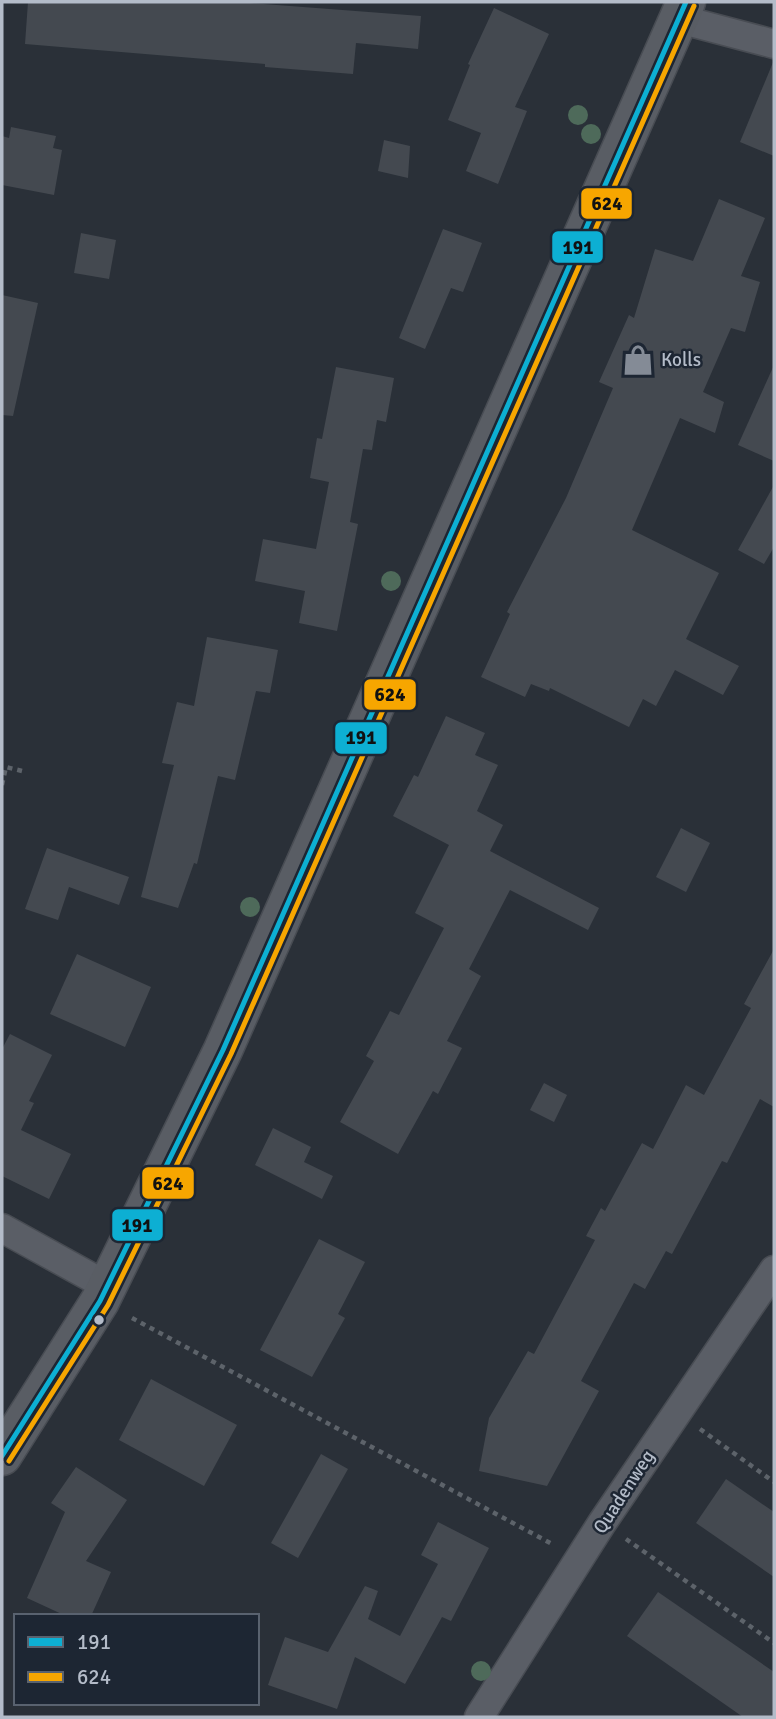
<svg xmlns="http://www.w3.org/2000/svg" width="776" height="1719" font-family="Signika,sans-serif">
<rect width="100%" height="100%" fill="#2a3038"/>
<g fill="#444950">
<polygon points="28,2 237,2 421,16 418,49 356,43 353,74 265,67 265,64 25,44"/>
<polygon points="494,8 549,34 515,107 527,111 498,184 466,171 481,133 448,120 470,65 468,64"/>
<polygon points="774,60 774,156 740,142"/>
<polygon points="11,127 56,136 53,148 62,150 54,195 2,185 2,136 9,138"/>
<polygon points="384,140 410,146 408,178 378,171"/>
<polygon points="719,199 765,218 741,276 760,282 745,332 731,328 703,392 724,402 715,433 680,418 632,530 719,573 686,639 739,666 723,695 675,670 656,706 643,699 629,727 550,688 549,691 531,684 525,697 481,677 510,614 507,612 566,498 613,388 599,382 629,315 634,318 655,249 693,261"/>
<polygon points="443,229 482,243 463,292 451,288 425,349 399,338"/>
<polygon points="81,233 116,240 109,279 74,273"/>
<polygon points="2,295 38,303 13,416 2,415"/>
<polygon points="774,365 774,461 738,445"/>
<polygon points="336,367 394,378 386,422 377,420 372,450 363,449 350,522 358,524 337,631 299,623 305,591 255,581 263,539 316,549 329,482 310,478 317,438 322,439"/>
<polygon points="774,485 774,547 764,564 738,550"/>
<polygon points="207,637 278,650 270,693 256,691 235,780 218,776 197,864 194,863 178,908 141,897 174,765 162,763 177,702 194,706"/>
<polygon points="446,716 485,733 475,755 498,765 477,811 503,825 490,851 599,908 588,930 510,890 469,969 481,976 447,1041 462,1048 438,1094 433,1091 398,1154 340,1122 374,1061 366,1056 390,1011 399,1015 444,928 415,913 449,845 393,816 414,775 418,777"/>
<polygon points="681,828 710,843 686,892 656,877"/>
<polygon points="47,848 129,877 119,905 69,887 58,920 25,909"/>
<polygon points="774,949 774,1107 760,1099 727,1163 722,1161 672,1254 666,1251 645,1289 634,1283 581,1381 599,1391 547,1486 479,1471 489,1418 528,1351 534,1354 595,1240 586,1236 601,1208 605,1211 642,1143 653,1149 686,1085 704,1095 751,1008 744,1004"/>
<polygon points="77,954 151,987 125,1047 50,1014"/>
<polygon points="10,1034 52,1055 29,1101 34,1103 21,1130 71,1154 49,1199 2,1176 2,1049"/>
<polygon points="544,1083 567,1095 554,1122 530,1110"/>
<polygon points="273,1128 311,1147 304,1162 333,1176 322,1199 255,1165"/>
<polygon points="319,1239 365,1262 338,1314 345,1318 312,1377 260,1350"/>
<polygon points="151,1379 237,1425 204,1486 119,1440"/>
<polygon points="321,1454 348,1469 298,1558 271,1543"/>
<polygon points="76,1467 127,1500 86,1561 111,1572 91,1616 66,1616 27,1598 65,1512 51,1503"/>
<polygon points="726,1479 774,1512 774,1577 696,1523"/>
<polygon points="438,1522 489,1548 451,1621 442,1617 405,1684 355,1657 337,1709 268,1685 285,1637 328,1652 365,1586 378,1591 368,1619 400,1636 438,1564 421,1555"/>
<polygon points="658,1592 774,1672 774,1717 743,1717 627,1636"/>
</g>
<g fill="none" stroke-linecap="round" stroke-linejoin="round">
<defs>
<g id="minor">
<polyline points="679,19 774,44"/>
<polyline points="2,1228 107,1286"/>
<polyline points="479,1717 602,1523 774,1270"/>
</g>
<polyline id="secondary" points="2,1456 100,1301 223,1050 686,2"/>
</defs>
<use href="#minor" stroke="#484c53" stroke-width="31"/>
<use href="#secondary" stroke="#484c53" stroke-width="41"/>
<g stroke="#5d636a" stroke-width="4.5" stroke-dasharray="5 5" stroke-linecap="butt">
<polyline points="2,785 6,767 22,771"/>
<polyline points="132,1318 552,1544"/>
<polyline points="700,1429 774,1482"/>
<polyline points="626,1539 774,1643"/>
</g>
<use href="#minor" stroke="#5a5e66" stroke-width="28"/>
<use href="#secondary" stroke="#595d64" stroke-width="38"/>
<defs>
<polyline id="bus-1" points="2,1456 100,1301 223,1050 686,2"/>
<polyline id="bus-2" points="9,1461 108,1305 231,1054 694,6"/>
</defs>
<use href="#bus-1" stroke="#1d2633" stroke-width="10"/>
<use href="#bus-2" stroke="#1d2633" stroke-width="10"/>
<use href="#bus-1" stroke="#0dafd3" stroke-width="5"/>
<use href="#bus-2" stroke="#f7a600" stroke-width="5"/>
</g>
<g fill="#4e6a5a">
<circle cx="578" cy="115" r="10"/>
<circle cx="591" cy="134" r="10"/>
<circle cx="391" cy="581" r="10"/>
<circle cx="250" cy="907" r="10"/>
<circle cx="481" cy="1671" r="10"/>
</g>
<defs>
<symbol id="shop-bare" viewBox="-9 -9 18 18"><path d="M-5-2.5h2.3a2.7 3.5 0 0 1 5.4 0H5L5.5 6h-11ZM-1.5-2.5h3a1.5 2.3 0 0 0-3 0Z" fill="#848b96" stroke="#1d2633" stroke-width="2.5" paint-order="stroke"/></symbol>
</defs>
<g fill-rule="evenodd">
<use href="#shop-bare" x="616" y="338" width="44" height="44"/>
</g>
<circle fill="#b4bcc9" stroke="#1d2633" stroke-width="2.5" cx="99" cy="1320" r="6"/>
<g text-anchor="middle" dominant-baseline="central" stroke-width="5" stroke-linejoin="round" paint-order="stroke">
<g font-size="19" fill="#b4bcc9" stroke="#1d2633" text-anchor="start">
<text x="661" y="360">Kolls</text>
</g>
<g font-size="19" fill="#b4bcc9" stroke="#1d2633">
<text transform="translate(624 1492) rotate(-57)">Quadenweg</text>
</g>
</g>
<g stroke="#1d2633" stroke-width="2.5">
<rect x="580" y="187" width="53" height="33" rx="7" fill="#f7a600"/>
<rect x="551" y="230" width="53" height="34" rx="7" fill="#0dafd3"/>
<rect x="363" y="678" width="54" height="33" rx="7" fill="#f7a600"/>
<rect x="334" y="721" width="54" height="34" rx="7" fill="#0dafd3"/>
<rect x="141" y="1166" width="54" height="34" rx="7" fill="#f7a600"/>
<rect x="111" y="1208" width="53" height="34" rx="7" fill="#0dafd3"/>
</g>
<g font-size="19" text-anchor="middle" font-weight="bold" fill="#111">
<text x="607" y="210">624</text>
<text x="578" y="254">191</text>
<text x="390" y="701">624</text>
<text x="361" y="744">191</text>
<text x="168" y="1190">624</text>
<text x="137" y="1232">191</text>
</g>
<rect width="776" height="1719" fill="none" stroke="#b4bcc9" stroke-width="7"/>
<rect x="14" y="1614" width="245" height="91" fill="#1d2633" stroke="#59626f" stroke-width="2"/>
<rect x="28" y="1637" width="35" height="10" fill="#0dafd3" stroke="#59626f" stroke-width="2"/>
<text x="77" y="1649" font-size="21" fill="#b4bcc9">191</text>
<rect x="28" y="1672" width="35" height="10" fill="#f7a600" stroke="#59626f" stroke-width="2"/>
<text x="77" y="1684" font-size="21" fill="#b4bcc9">624</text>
</svg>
